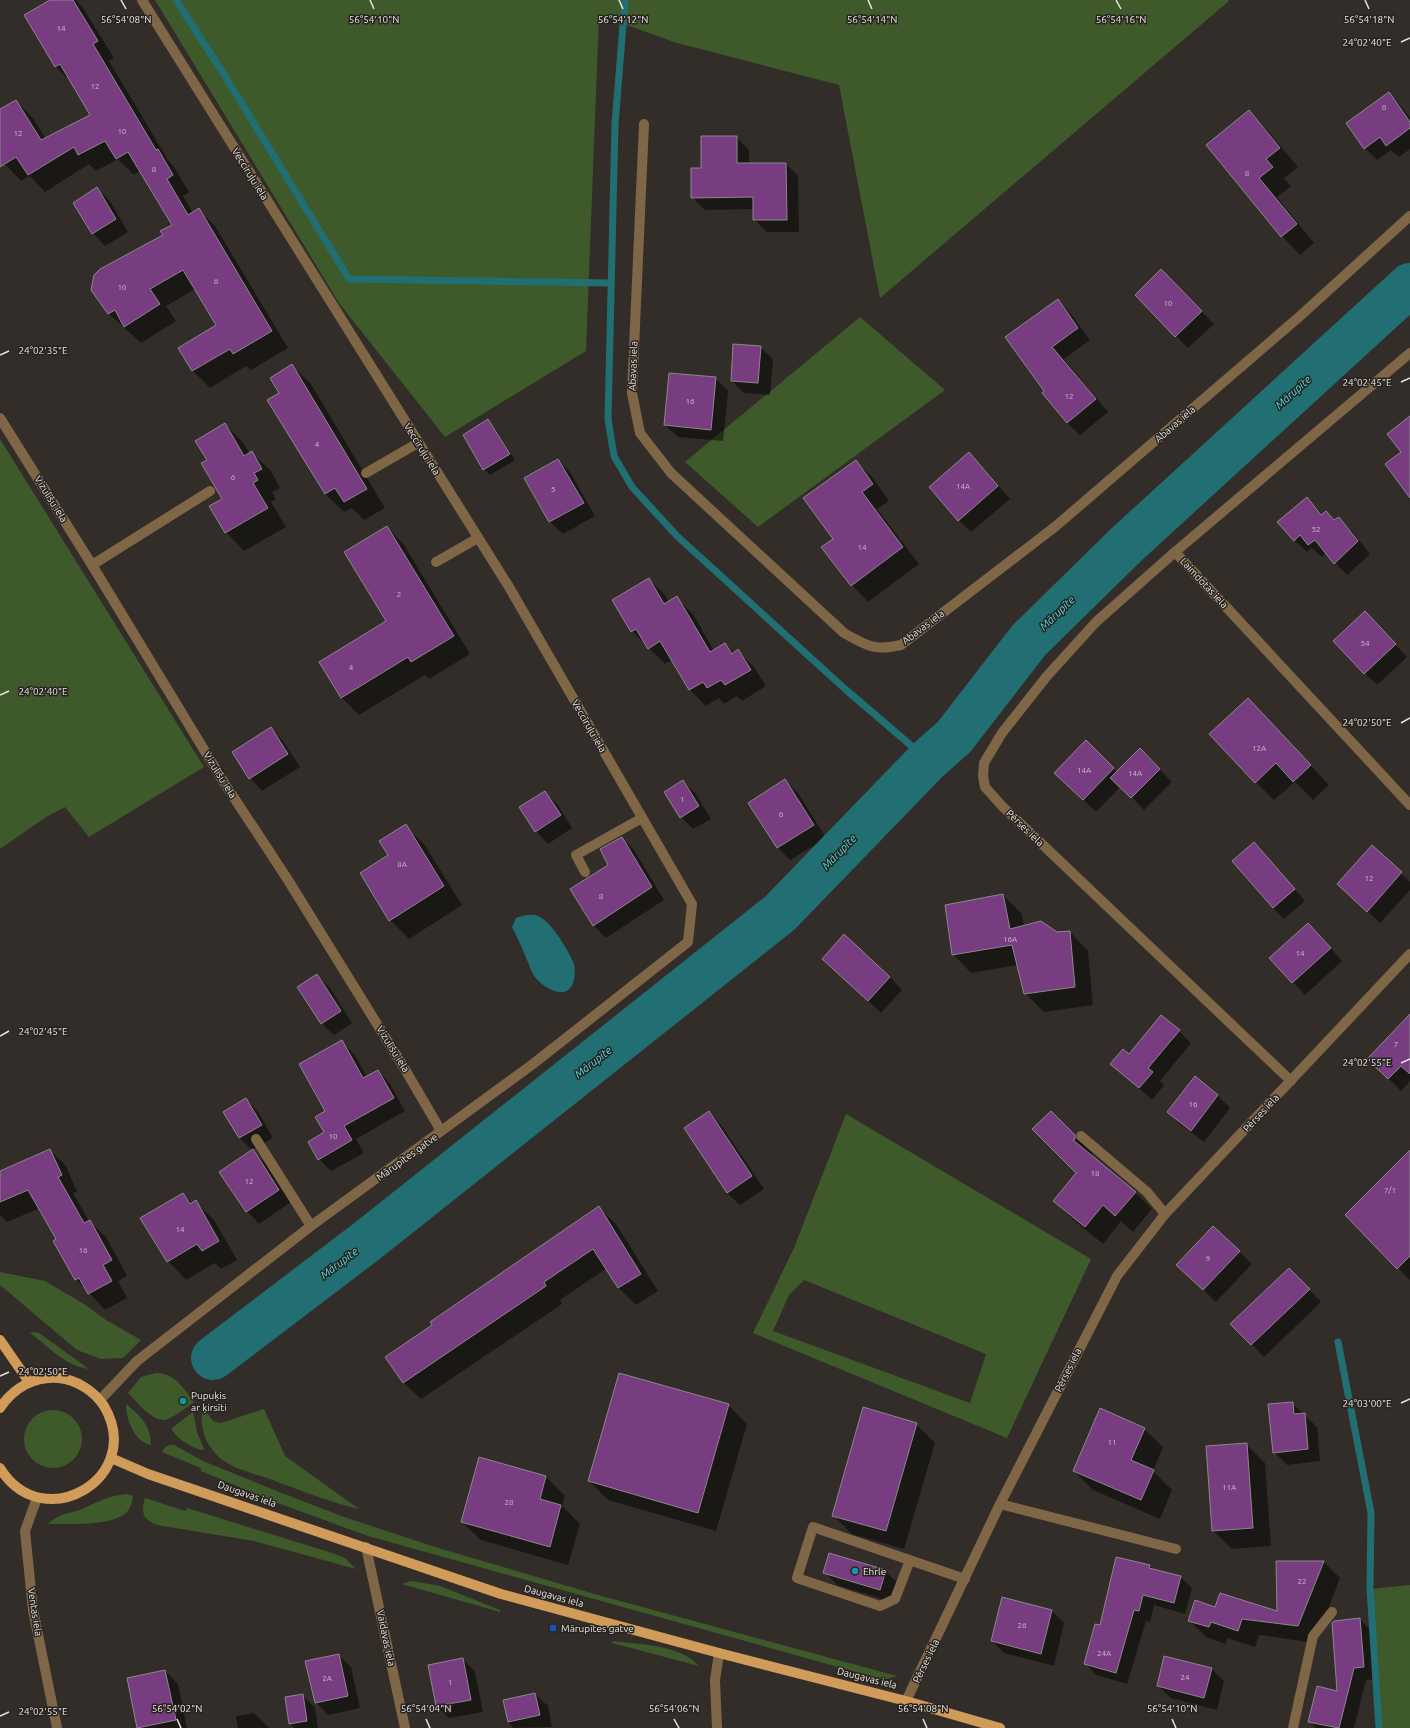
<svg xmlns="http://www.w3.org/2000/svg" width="1410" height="1728" font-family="Ubuntu,sans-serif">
<rect width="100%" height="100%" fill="#322d29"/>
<g fill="#3e5a2b" fill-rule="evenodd">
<polygon points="155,0 1228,0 1229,1 880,298 839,85 674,42 599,15 586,351 445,437 339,303"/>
<polygon points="860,317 945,390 758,527 685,462"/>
<polygon points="0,439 204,767 89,837 65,807 46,817 0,849"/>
<path d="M846,1114L1091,1259L1007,1438L753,1333L794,1248ZM804,1280L986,1354L970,1403L773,1331L789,1295Z"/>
<polygon points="0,1272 45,1281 84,1304 106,1320 141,1340 123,1358 101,1359 77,1350 0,1285"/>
<path d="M33,1332L39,1333L89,1369C63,1365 50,1347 30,1333Z"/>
<path d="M156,1373C175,1373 183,1388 194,1402C186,1408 177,1415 168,1419C155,1425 137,1402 128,1393L141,1377Z"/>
<path d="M126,1404C140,1415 151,1426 151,1445C134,1442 126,1419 126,1404Z"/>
<path d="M203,1408L213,1421L221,1423L264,1409L285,1456L359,1509C329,1502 299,1490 270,1479C253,1473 227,1468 215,1453C204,1441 199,1423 203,1408Z"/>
<circle cx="53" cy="1439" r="29"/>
<path d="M193,1412L197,1432L204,1449L202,1450C194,1449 173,1437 172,1428Z"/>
<polygon points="169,1445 174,1445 203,1461 279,1492 344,1517 435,1547 598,1595 897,1676 887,1679 874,1677 368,1536 275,1502 201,1471 201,1468 162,1452 164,1448"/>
<path d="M127,1494L133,1496C132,1502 131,1508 126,1513C111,1526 68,1524 48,1524C59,1513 69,1514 82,1509C98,1502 110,1495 127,1494Z"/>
<path d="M145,1498L185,1511L187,1508L332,1553L345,1558L356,1569L254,1541L157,1525C142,1519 141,1512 145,1498Z"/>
<polygon points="412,1581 440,1586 500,1610 500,1612 402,1584"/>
<polygon points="1410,1585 1410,1728 1379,1728 1370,1589"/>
<path d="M613,1641C641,1645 679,1644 699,1666L612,1643Z"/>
</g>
<path fill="#216f73" d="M526,915C530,915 535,914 538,916C551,921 569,951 574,964C575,968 575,975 574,979C570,1004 541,988 533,974C530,969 529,963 526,958C522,947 517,937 512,927L516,918Z"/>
<g fill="#0007">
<polygon points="52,0 76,0 83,8 114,58 109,61 168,160 174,167 189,192 183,196 193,213 199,210 215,226 288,348 251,370 246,366 210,388 193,371 180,348 218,326 195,289 166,306 176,321 141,343 109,314 92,289 164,236 173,225 140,171 134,175 118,159 96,171 89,164 45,192 30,176 21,181 5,164 0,157 0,111 16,101 33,118 46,139 91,115 73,84 55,66"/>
<polygon points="1389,94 1401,106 1410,118 1410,149 1399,157 1391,150 1377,160 1365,148"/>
<polygon points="1249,112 1268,131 1298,167 1284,178 1291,186 1277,197 1314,243 1300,255 1282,236 1208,145"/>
<polygon points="736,137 749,150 749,164 786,164 798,176 799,232 767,232 754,219 754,209 705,210 692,197"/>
<polygon points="97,189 110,201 128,232 105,246 93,233"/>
<polygon points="1174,283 1214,324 1188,348 1136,295"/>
<polygon points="1058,300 1070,313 1090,340 1064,359 1108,412 1080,435 1067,423 1046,391"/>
<polygon points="760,347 773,359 770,395 744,393 732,381"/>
<polygon points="292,366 311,384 385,508 364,520 352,508 344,512 325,494 280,393"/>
<polygon points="715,378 728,391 723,441 678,437 665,425"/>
<polygon points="488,421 494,427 515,460 490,475 484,469"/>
<polygon points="225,424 243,443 250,454 252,453 271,471 280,488 272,492 276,499 271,502 286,527 244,551 226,532 223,499 208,460"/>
<polygon points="969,453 1010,499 971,532 959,520"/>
<polygon points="558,460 570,472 595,516 563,534 550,522 525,478"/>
<polygon points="855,461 872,477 889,501 877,509 919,564 868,602 852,585"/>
<polygon points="1307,498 1323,515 1335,521 1339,518 1351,530 1370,554 1347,575 1326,553 1322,557 1312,548 1307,552 1294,540"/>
<polygon points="387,527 404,545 470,654 429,679 425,675 359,715 342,698 320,662 388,621"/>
<polygon points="649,579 665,595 669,602 676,598 693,614 714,651 725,644 734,653 738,651 754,667 766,686 742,701 737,696 724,704 719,698 706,706 690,690 672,660 665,664 632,631"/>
<polygon points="1377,625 1407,657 1377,685 1365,673"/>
<polygon points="1266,718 1329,785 1313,800 1295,782 1274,800 1256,782"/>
<polygon points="271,728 283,741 300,767 262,791 250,778"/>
<polygon points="1086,742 1117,772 1140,750 1172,782 1144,810 1121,786 1096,812 1056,773"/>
<polygon points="683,781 696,794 711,819 693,829 681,817"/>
<polygon points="785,781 798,793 826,838 790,860 778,848 749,803"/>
<polygon points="545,792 557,804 572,828 548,844 536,831"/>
<polygon points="405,826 424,844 462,905 409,939 390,920 389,855"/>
<polygon points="622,838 634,850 664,900 606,938 594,926 571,890 610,865"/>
<polygon points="1254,843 1305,901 1284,919 1273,908"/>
<polygon points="1372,847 1410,882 1410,890 1380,923 1338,884"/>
<polygon points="1003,895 1022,914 1024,926 1056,933 1070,932 1088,951 1093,1005 1044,1012 1025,993 1018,965 971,973 953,954"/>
<polygon points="1320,936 1342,961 1305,995 1271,958"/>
<polygon points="836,971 890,977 902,990 881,1013"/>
<polygon points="317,975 330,988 352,1023 334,1035 321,1023"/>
<polygon points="1410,1029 1410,1081 1401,1091 1381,1071"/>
<polygon points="1179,1031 1191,1043 1160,1081 1164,1085 1152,1100 1112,1064"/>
<polygon points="342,1042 354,1054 367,1077 378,1071 390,1084 405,1111 356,1139 364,1153 331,1171 319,1159 325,1133"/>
<polygon points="1195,1078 1218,1096 1230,1108 1204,1142 1181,1125 1169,1112"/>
<polygon points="246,1099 258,1112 273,1138 252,1150 265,1163 291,1202 259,1224 247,1211 253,1151 240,1138 225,1112"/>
<polygon points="709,1112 721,1125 764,1189 740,1205 727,1193"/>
<polygon points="1051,1112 1092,1153 1092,1157 1135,1192 1152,1209 1133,1232 1121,1221 1103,1244 1071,1218 1054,1201 1077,1173"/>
<polygon points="50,1150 66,1166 77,1192 73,1193 89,1221 106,1237 127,1276 118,1281 127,1298 105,1310 76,1279 58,1240 40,1208 7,1222 0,1215 0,1172"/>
<polygon points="1410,1165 1410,1280 1346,1215"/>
<polygon points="183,1194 192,1203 196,1202 214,1220 237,1260 221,1269 215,1263 186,1280 168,1261"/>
<polygon points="598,1207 616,1224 658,1291 636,1305 619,1288 607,1268 560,1300 562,1304 421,1399 403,1382 578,1222 577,1221"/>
<polygon points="1213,1227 1252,1264 1216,1302 1190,1277"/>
<polygon points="1302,1282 1321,1302 1264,1357 1232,1324"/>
<polygon points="1292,1403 1317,1427 1320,1461 1287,1465 1274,1452"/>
<polygon points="728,1405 747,1424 716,1531 608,1500 589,1481"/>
<polygon points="916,1424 935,1443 904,1549 852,1534 833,1515"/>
<polygon points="1144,1429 1163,1447 1153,1471 1172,1490 1160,1519 1093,1490 1074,1471"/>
<polygon points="1246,1444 1265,1463 1271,1546 1232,1549 1213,1531"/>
<polygon points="480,1458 546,1477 565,1496 562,1506 580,1524 568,1565 481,1540 462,1522"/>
<polygon points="1324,1562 1340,1578 1315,1643 1259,1635 1255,1647 1227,1638 1226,1644 1206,1637 1190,1621 1216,1608 1278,1613"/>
<polygon points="1150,1566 1154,1570 1180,1577 1192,1588 1185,1614 1154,1605 1150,1622 1146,1621 1127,1684 1096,1675 1085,1663 1100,1627"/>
<polygon points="885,1571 898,1583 892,1602 837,1585 825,1572"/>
<polygon points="1003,1598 1052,1611 1064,1623 1054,1666 1004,1653 992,1641"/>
<polygon points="1360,1619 1372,1632 1376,1679 1366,1680 1354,1728 1316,1728 1309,1721 1338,1693"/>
<polygon points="338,1655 351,1667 360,1708 328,1715 316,1702"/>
<polygon points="463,1659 475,1672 483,1712 449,1718 437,1706"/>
<polygon points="1212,1669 1224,1681 1217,1710 1171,1698 1158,1686"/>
<polygon points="165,1671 178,1684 187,1728 138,1728 128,1679"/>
<polygon points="535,1694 548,1706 552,1727 513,1728 509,1722"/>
<polygon points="302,1695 315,1708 318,1728 294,1728 290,1723"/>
<polygon points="254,1713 269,1728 238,1728 236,1716"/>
</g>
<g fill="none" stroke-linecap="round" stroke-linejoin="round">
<g stroke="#216f73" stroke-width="7">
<polyline points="176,0 225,76 349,279 611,283"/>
<polyline points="625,0 615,124 608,419 614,456 632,487 677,536 845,689 928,760"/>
<polyline points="1338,1342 1371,1513 1370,1589 1379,1728"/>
</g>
<polyline stroke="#216f73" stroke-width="44" points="213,1358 367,1241 780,913 928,760 954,737 1029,640 1127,544 1410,285"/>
</g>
<g fill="#783d80" stroke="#8c878d">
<polygon points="50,0 73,0 98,41 93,44 156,150 158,149 173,175 167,179 188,215 199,208 272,331 233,354 230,349 192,371 178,348 216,325 183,270 150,289 160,304 124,327 115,310 108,314 91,290 94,275 100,269 163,235 160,231 172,225 128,152 116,159 105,141 78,155 74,147 28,175 16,157 0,167 0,109 16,100 41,140 90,115 60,64 55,67 24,15"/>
<polygon points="1389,92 1410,122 1410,128 1386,146 1380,137 1364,149 1346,123"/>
<polygon points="1249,110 1280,148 1266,159 1273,167 1259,178 1297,224 1281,237 1206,145"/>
<polygon points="701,136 737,136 737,163 786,163 787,220 753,220 753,197 691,198 691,168 701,168"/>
<polygon points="97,187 116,219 92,234 73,203"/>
<polygon points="1161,269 1202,311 1175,337 1135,295"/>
<polygon points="1058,299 1078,328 1052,347 1096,399 1067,423 1042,393 1044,391 1005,337"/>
<polygon points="733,344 761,346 758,383 731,381"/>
<polygon points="292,364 367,489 344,502 335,488 325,494 267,400 279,393 270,378"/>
<polygon points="669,373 716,377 711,430 664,425"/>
<polygon points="1410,416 1410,498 1385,464 1401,452 1387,434"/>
<polygon points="488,419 510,454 483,470 463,435"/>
<polygon points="225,423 244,456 252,451 262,469 254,473 258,480 253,483 268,508 225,533 209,506 222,499 201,463 207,460 195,441"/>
<polygon points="969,452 998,486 958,521 929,487"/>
<polygon points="558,459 584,503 549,522 524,478"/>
<polygon points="856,460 873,484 862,492 903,547 851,586 821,547 833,539 803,498"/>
<polygon points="1307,497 1321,515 1326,511 1334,520 1339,517 1358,541 1334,564 1315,540 1308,545 1300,535 1294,541 1277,522"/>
<polygon points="387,526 454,636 411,662 408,657 341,698 319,662 386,621 344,552"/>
<polygon points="649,578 664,604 677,596 710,652 725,643 732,654 738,649 751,670 725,685 721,680 707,688 703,682 689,690 660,641 648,649 636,629 631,632 612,600"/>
<polygon points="1365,611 1396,644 1364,674 1333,641"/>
<polygon points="1248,698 1311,765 1293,782 1276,763 1255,783 1209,734"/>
<polygon points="271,727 288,754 249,779 232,752"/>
<polygon points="1086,740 1114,768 1083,800 1054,773"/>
<polygon points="1140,748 1160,769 1131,798 1110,778"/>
<polygon points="785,779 814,825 777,848 748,803"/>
<polygon points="683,780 699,806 680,818 664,792"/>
<polygon points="545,791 561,815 535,832 519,807"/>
<polygon points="406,824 444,886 389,921 360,873 388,855 379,841"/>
<polygon points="622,837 652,887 593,926 570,889 608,865 600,849"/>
<polygon points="1254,842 1295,889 1273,908 1232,861"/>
<polygon points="1372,845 1402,872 1367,912 1337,884"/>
<polygon points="1003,894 1010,929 1041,921 1057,932 1070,931 1075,987 1024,994 1012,945 952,955 945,905"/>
<polygon points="1308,923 1331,948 1292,983 1269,958"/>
<polygon points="844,934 890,977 868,1001 822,959"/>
<polygon points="317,974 341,1011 321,1024 297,987"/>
<polygon points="1410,1014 1410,1074 1401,1066 1388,1079 1367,1059"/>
<polygon points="1161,1015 1180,1030 1148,1068 1153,1072 1139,1088 1110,1064 1123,1049 1129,1054"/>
<polygon points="342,1040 363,1078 378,1070 394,1098 344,1126 352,1140 318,1160 308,1142 324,1132 315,1117 325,1111 299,1064"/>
<polygon points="1195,1076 1218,1095 1191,1131 1167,1112"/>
<polygon points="246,1098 262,1125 239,1138 223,1112"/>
<polygon points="709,1111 752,1176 727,1193 684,1128"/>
<polygon points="1051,1111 1075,1135 1075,1139 1073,1140 1136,1192 1115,1216 1103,1205 1085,1227 1053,1201 1076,1173 1032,1129"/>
<polygon points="50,1149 62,1175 58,1177 84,1223 90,1220 112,1260 103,1265 112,1281 88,1294 79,1278 75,1280 53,1241 56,1239 28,1190 0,1202 0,1171"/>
<polygon points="253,1149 279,1190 246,1212 219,1172"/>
<polygon points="1410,1150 1410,1256 1397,1269 1345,1215"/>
<polygon points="183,1193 190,1204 196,1200 219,1241 202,1251 197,1244 167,1262 140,1218"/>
<polygon points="599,1206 641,1274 618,1288 593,1249 544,1282 546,1286 403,1383 385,1357 432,1325 430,1322"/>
<polygon points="1213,1226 1240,1251 1203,1290 1176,1265"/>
<polygon points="1289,1268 1310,1289 1251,1345 1230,1324"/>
<polygon points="619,1373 729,1404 698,1513 588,1481"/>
<polygon points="1293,1402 1294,1414 1305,1413 1308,1449 1273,1453 1268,1404"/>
<polygon points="863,1407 917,1423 886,1531 832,1516"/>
<polygon points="1100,1408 1145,1428 1131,1460 1154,1470 1141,1500 1073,1471"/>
<polygon points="1247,1443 1253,1528 1212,1531 1206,1446"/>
<polygon points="479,1457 546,1476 540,1499 561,1505 550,1547 461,1522"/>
<polygon points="829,1553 886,1570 880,1590 823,1573"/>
<polygon points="1116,1557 1150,1565 1149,1568 1181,1576 1174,1603 1143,1595 1139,1611 1134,1610 1116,1673 1084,1664 1095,1624 1100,1625"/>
<polygon points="1276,1561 1324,1561 1298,1626 1242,1619 1238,1631 1211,1622 1209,1627 1188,1621 1195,1600 1215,1607 1220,1593 1277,1611"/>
<polygon points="1002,1597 1052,1610 1041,1654 991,1641"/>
<polygon points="1360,1618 1364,1667 1354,1668 1339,1728 1308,1722 1317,1686 1337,1691 1332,1623 1334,1621"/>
<polygon points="339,1654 348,1696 315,1703 305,1661"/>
<polygon points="1164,1656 1212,1668 1204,1698 1157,1686"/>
<polygon points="463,1658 471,1700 436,1706 428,1665"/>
<polygon points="165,1670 176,1720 137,1728 127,1678"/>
<polygon points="535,1693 540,1715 508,1722 503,1700"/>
<polygon points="303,1694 307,1721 289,1724 285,1697"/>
</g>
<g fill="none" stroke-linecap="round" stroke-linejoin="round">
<g stroke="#7f6647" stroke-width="10">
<polyline points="366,473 418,443"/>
<polyline points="436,562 478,538"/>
<polyline points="92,565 210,491"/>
<polyline points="585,872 576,855 642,818"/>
<polyline points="1081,1136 1147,1192 1165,1214"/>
<polyline points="256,1139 311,1226"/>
<polyline points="1000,1504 1176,1549"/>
<polyline points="910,1560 895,1599 880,1606 797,1578 813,1527 965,1579"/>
<polyline points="1293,1728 1313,1636 1332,1612"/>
</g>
<g stroke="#7f6647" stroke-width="10">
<path d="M644,124L632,393L640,433L671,473L844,633C867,646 874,651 901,645L1056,526L1299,317L1410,216"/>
<polyline points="0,418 92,565 223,781 288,880 403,1066 441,1131"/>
<polyline points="1175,552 1410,805"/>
<polyline points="1291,1081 1003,807 985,787 983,776 984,763 1002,733 1047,676 1096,622 1175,552 1410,353"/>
<polyline points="100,1400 137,1361 311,1226 533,1064 688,942 692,904 509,587 142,0"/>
<polyline points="37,1498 25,1531 33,1610 57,1728"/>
<polyline points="366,1547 405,1728"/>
<polyline points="906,1701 1000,1504 1117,1276 1165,1214 1410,954"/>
<polyline points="717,1728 715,1680 719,1653"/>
</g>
<g stroke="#d19c5a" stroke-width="10">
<polyline points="0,1340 29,1382"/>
<path d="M0,1408C14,1387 35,1376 59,1378C77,1380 94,1391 104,1406C146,1477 43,1538 0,1468"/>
<polyline points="111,1458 148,1474 501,1594 719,1653 906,1701 1000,1728"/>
</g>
</g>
<path fill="none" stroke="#e8e5e2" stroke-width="1.5" d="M121,0L126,9M370,0L374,9M619,0L623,9M868,0L872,9M1116,0L1121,9M1365,0L1369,9M1401,42L1410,38M0,355L9,351M1401,382L1410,378M0,695L9,691M1401,723L1410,718M0,1036L9,1031M1401,1063L1410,1059M0,1376L9,1372M1401,1403L1410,1399M0,1716L9,1712M177,1719L181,1728M426,1719L430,1728M674,1719L679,1728M923,1719L927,1728M1172,1719L1176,1728"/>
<g fill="#0f9aa8" stroke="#28231f" stroke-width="1.5">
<circle cx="183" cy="1401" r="4"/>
<circle cx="855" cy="1571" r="4"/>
</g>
<rect fill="#1a4fb4" stroke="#28231f" stroke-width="1.5" x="549" y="1624" width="8" height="8" rx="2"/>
<g text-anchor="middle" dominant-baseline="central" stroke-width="3" stroke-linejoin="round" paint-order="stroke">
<g font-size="8" fill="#ccbbca">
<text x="61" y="28">14</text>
<text x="95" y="86">12</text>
<text x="1384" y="107">6</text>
<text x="122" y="131">10</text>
<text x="18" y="133">12</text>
<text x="154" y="169">8</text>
<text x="1247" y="173">8</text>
<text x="216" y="281">6</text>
<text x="122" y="287">10</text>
<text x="1168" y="303">10</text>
<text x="1069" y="396">12</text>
<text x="690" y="401">16</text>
<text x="317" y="444">4</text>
<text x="233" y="477">6</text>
<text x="963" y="486">14A</text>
<text x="553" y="489">5</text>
<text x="1316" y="529">52</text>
<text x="862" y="547">14</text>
<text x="399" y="594">2</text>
<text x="1365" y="643">54</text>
<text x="351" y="667">4</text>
<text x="1259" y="748">12A</text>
<text x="1084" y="770">14A</text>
<text x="1135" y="773">14A</text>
<text x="682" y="799">1</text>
<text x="781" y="814">6</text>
<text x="402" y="864">8A</text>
<text x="1369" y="878">12</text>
<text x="601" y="896">8</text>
<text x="1010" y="939">16A</text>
<text x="1300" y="953">14</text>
<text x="1396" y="1044">7</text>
<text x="1193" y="1104">16</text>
<text x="333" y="1136">10</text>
<text x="1095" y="1173">18</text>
<text x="249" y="1181">12</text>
<text x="1390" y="1190">7/1</text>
<text x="180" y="1229">14</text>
<text x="83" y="1250">16</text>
<text x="1208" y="1258">9</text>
<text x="1112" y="1442">11</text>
<text x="1229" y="1487">11A</text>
<text x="509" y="1502">28</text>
<text x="1302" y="1581">22</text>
<text x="1022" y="1625">26</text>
<text x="1104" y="1653">24A</text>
<text x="1185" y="1677">24</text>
<text x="327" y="1678">2A</text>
<text x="450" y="1682">1</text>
</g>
<g font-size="10" fill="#e8e5e2" stroke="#28231f">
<text transform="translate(250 174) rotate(58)">Veccīruļu iela</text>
<text transform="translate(633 366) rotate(-88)">Abavas iela</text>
<text transform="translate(1175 424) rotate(-41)">Abavas iela</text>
<text transform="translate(422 449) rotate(58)">Veccīruļu iela</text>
<text transform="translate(51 499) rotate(58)">Vizulīšu iela</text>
<text transform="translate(1204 583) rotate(47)">Laimdotas iela</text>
<text transform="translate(923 627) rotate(-37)">Abavas iela</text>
<text transform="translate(589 726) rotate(60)">Veccīruļu iela</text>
<text transform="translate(220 775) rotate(58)">Vizulīšu iela</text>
<text transform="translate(1025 828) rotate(44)">Pērses iela</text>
<text transform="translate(393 1049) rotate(58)">Vizulīšu iela</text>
<text transform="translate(1261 1113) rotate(-47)">Pērses iela</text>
<text transform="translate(407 1157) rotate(-36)">Mārupītes gatve</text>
<text transform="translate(1068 1370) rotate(-63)">Pērses iela</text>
<text transform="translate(247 1494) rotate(19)">Daugavas iela</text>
<text transform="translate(554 1596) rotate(15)">Daugavas iela</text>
<text transform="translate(35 1612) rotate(81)">Ventas iela</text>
<text transform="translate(386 1638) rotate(78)">Vaidavas iela</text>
<text transform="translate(926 1661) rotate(-64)">Pērses iela</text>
<text transform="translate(867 1678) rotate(14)">Daugavas iela</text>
</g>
<g font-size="10" fill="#e8e5e2" stroke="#28231f" text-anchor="start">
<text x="191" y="1395">Pupuķis<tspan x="191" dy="12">ar ķirsīti</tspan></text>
<text x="863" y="1571">Ehrle</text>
<text x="561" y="1628">Mārupītes gatve</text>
</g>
<g font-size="11" font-style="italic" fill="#4ee1e8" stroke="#28231f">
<text transform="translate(1293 392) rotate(-42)">Mārupīte</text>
<text transform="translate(1057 613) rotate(-44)">Mārupīte</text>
<text transform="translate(839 852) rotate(-46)">Mārupīte</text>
<text transform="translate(593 1062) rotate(-38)">Mārupīte</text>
<text transform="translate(339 1263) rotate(-37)">Mārupīte</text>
</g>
</g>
<g font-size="10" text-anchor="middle" fill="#e8e5e2" stroke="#28231f" stroke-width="3" stroke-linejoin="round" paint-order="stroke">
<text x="126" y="23">56°54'08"N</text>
<text x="374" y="23">56°54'10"N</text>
<text x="623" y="23">56°54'12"N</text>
<text x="872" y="23">56°54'14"N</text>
<text x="1121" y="23">56°54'16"N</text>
<text x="1369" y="23">56°54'18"N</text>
<text x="1367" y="46">24°02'40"E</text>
<text x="43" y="354">24°02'35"E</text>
<text x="1367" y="386">24°02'45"E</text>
<text x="43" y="695">24°02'40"E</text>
<text x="1367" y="726">24°02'50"E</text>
<text x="43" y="1035">24°02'45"E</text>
<text x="1367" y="1066">24°02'55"E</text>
<text x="43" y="1375">24°02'50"E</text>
<text x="1367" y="1407">24°03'00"E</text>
<text x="177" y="1712">56°54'02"N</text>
<text x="426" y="1712">56°54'04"N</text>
<text x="674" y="1712">56°54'06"N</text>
<text x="923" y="1712">56°54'08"N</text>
<text x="1172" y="1712">56°54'10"N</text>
<text x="43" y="1715">24°02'55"E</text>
</g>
</svg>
